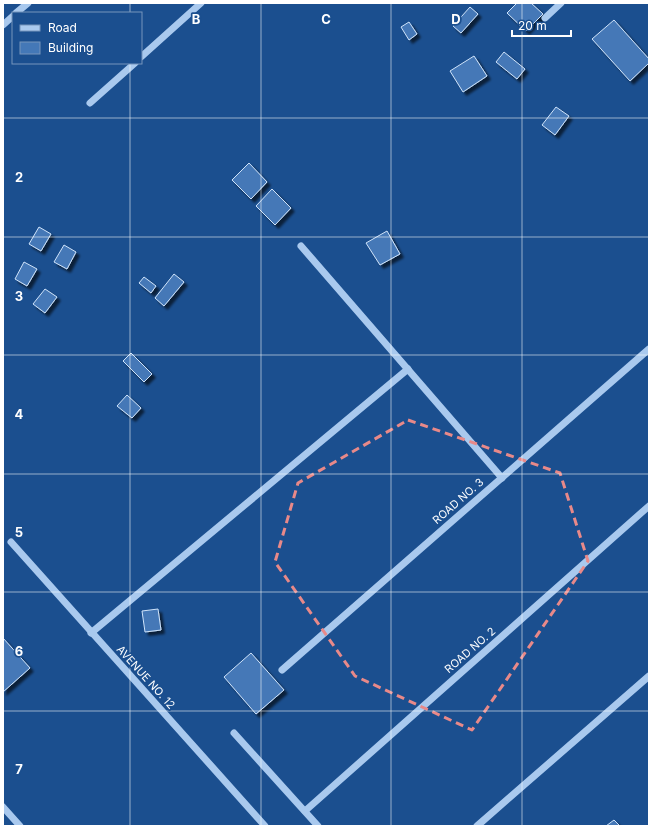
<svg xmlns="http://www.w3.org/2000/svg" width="652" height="829" font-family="Inter,sans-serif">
<defs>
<filter id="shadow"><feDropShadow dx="3.5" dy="3.5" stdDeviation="1" flood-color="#0009"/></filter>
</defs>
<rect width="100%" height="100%" fill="#1b4f8f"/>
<g fill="#4478b7" stroke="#cfe3fa" filter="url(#shadow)">
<polygon points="517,3 531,3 543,14 526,31 507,13"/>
<polygon points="470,7 478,14 461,33 453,26"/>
<polygon points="614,20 649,59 649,63 630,81 592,39"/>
<polygon points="409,22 417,34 409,40 401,27"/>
<polygon points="504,52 525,69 517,79 496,62"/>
<polygon points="474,56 487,76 463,92 450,71"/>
<polygon points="556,107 569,116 555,135 542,125"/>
<polygon points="249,163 267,182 251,199 232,180"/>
<polygon points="272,189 291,208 275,225 256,206"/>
<polygon points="39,227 51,234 41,251 29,244"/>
<polygon points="387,231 400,254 380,265 366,243"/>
<polygon points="64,245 76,252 67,269 54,262"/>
<polygon points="24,262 37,269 27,286 15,279"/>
<polygon points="174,274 184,282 164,306 155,298"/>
<polygon points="144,277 156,286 151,293 139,283"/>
<polygon points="45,289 57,297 45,313 33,304"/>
<polygon points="131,353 152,374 144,382 123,361"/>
<polygon points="127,395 141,408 132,418 117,406"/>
<polygon points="158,609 161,630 145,632 142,611"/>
<polygon points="3,638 30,668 3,692"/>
<polygon points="251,653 284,690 256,714 224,677"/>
<polygon points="614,820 620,826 606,826"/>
</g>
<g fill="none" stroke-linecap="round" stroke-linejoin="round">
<g stroke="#a9c9ee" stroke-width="7">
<polyline points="16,13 28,3"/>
<polyline points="545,18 561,3"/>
<polyline points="3,25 13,16"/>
<polyline points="141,57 201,3"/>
<polyline points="90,103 135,63"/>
<polyline points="301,246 502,478"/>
<polyline points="11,542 265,826"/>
<polyline points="91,633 408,369"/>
<polyline points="282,670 649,349"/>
<polyline points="234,733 318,826"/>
<polyline points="3,807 20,826"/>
<polyline points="305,811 649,506"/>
<polyline points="477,826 649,676"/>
</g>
</g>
<path fill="none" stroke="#e88989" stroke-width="3" stroke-dasharray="8 5" stroke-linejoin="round" d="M408,420L560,473L588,561L472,730L355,676L275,562L298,483Z"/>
<path fill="none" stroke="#fff" stroke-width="1" stroke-opacity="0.55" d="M130,3V13M261,3V826M391,3V826M522,3V826M130,63V826M3,118H649M3,237H649M3,355H649M3,474H649M3,592H649M3,711H649"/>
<g text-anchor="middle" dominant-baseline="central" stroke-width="3.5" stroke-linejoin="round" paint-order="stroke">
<g font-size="11" fill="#fff" stroke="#1b4f8f">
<text transform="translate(458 501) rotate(-41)">ROAD NO. 3</text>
<text transform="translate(470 650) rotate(-41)">ROAD NO. 2</text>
<text transform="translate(146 677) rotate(48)">AVENUE NO. 12</text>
</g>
</g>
<g font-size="13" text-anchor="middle" font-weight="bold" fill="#fff" stroke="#1b4f8f" stroke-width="3.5" stroke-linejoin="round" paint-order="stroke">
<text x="196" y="24">B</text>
<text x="326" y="24">C</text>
<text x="456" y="24">D</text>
<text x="19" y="182">2</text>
<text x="19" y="301">3</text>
<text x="19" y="419">4</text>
<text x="19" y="537">5</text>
<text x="19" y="656">6</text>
<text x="19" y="774">7</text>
</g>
<rect width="652" height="829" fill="none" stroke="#ffffff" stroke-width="8"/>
<rect x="12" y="12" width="130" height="52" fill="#1b4f8f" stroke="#7695bc"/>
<rect x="20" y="25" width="20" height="6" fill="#a9c9ee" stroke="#7695bc"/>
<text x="48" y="32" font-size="12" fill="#ffffff">Road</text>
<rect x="20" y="42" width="20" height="12" fill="#4478b7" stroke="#7695bc"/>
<text x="48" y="52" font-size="12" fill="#ffffff">Building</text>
<path d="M512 30v6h59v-6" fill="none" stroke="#ffffff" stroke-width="2"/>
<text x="518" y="30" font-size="12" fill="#ffffff" stroke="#1b4f8f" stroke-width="3" paint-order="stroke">20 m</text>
</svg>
